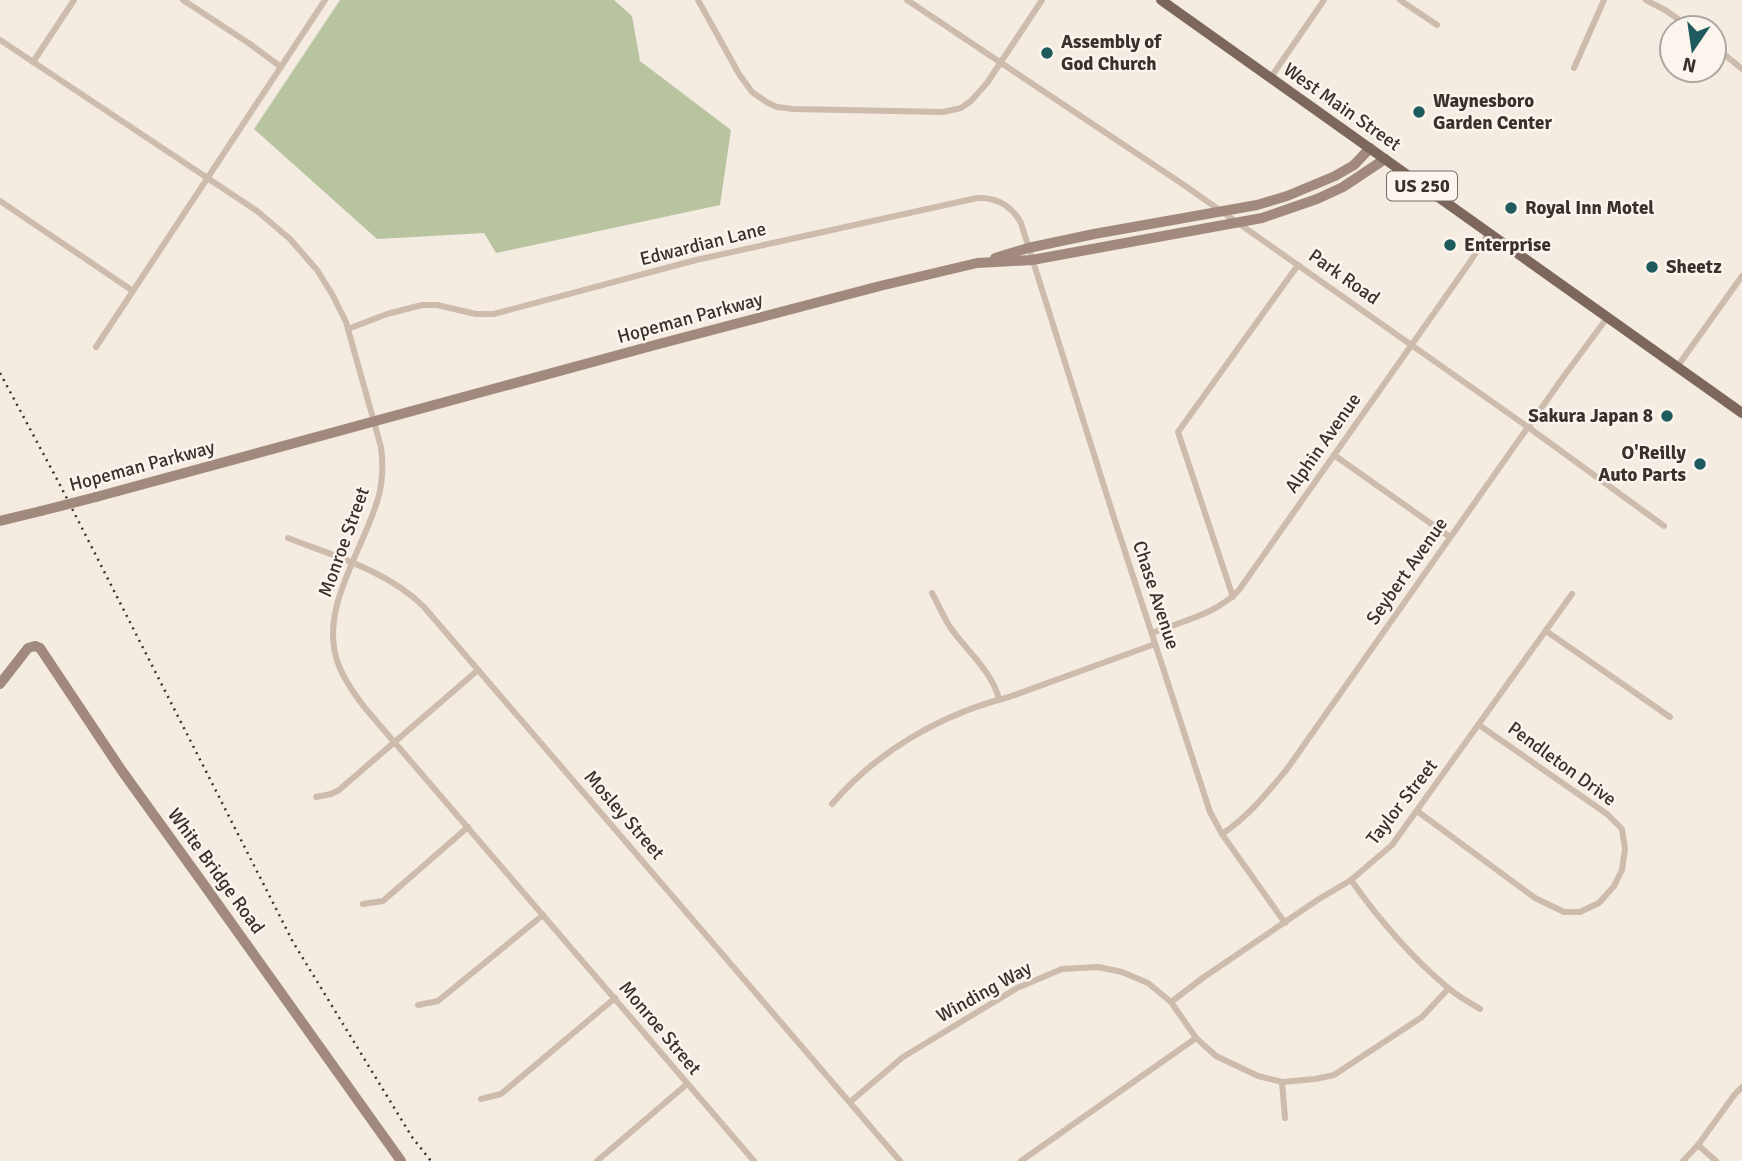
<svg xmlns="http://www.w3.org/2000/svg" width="1742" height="1161" font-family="Signika,sans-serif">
<rect width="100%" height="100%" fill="#f4ebe1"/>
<polygon fill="#b8c4a0" points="340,0 614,0 632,16 640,61 731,130 720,205 496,253 484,233 377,239 254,129"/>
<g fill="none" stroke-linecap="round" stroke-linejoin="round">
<g stroke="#cdbbac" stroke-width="6">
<polyline points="183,0 250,44 281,67"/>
<polyline points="698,0 739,74 752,92 768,103 777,107 793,109 943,112 961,108 971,101 987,83 1042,0"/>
<polyline points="907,0 1184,185 1528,427 1664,526"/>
<polyline points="1400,0 1437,25"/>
<polyline points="1646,0 1665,10 1691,28"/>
<path d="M0,40L257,211L290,239L317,270L332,294L346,322L381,447C383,463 383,479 379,495C365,549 316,610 339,666C345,681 355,695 365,708L754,1161"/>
<polyline points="1714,46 1742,69"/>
<polyline points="33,62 74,0"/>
<polyline points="1574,68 1604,0"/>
<polyline points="1271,77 1324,0"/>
<polyline points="0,201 133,291"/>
<path d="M348,329L387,314L422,305H437L476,314H494L696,260L977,198C997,197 1011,205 1021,223L1115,521L1210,812L1222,834L1285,923"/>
<polyline points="96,347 325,0"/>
<polyline points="1677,367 1742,276"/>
<polyline points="1334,455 1450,537"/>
<path d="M288,538C334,556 388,571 424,607L900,1161"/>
<path d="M932,593C938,604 943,616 950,627C965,649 994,673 999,700"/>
<polyline points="1233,597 1178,432 1298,265"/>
<polyline points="1546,631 1670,717"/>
<path d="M1152,633C1182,621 1217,614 1239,590L1470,262L1488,234"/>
<polyline points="316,797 331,794 339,790 478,670"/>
<path d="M832,804C877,751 942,714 1009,697L1155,644"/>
<polyline points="1417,811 1535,898 1564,912 1580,912 1599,903 1614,886 1622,870 1625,849 1622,829 1607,814 1479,725"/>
<path d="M1222,834C1248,817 1268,792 1287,769L1564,376L1607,318"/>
<path d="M1351,880C1380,921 1409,955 1447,987C1457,996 1469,1002 1480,1009"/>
<polyline points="363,904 383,901 468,827"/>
<polyline points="1171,1002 1204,977 1319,899 1351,880 1392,845 1572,594"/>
<polyline points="418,1005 438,1001 543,915"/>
<polyline points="1282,1082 1285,1118"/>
<polyline points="481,1099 501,1094 615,998"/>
<polyline points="850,1102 903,1057 1017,988 1062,969 1098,967 1122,972 1148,983 1171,1002 1196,1038 1216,1056 1258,1076 1282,1082 1315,1079 1334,1075 1422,1017 1448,989"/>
<polyline points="1698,1145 1716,1161"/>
<polyline points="597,1161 687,1084"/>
<polyline points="1021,1161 1196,1038"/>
<polyline points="1683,1161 1698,1145 1735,1094 1742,1087"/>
</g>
<g stroke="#a18a7d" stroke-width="10">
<polyline points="995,258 1028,248 1094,234 1257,205 1287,196 1335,176 1354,165 1370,148"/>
<polyline points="96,497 655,345 880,286 977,263 1032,260 1262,218 1317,199 1343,187 1385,159"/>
<polyline points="0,521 41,511"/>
<polyline points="0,684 28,648 35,646 40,648 122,771 197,875 401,1161"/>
</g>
<polyline stroke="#7d675c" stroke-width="10" points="1161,0 1742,413"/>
<polyline stroke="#3b302b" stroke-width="2.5" stroke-dasharray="2 5" stroke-linecap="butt" points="0,373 59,483 293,942 412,1137 431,1161"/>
<polyline stroke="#a18a7d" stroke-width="10" points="41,511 96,497"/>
</g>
<g fill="#1f5a5e" stroke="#fbf5ee" stroke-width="2.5">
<circle cx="1047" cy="53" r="7"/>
<circle cx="1419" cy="112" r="7"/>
<circle cx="1511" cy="208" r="7"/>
<circle cx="1450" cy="245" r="7"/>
<circle cx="1652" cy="267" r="7"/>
<circle cx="1667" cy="416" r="7"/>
<circle cx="1700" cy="464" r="7"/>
</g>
<g text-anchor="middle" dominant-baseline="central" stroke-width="5" stroke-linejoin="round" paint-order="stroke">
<rect fill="#fbf5ee" stroke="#756b66" stroke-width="2" x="1387" y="171.5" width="70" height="29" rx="5"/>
<g font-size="18" font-weight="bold" fill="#3b302b">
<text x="1422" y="186">US 250</text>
</g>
<g font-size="19" font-weight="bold" fill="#3b302b" stroke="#fbf5ee" text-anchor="start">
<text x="1061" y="42">Assembly of<tspan x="1061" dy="22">God Church</tspan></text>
<text x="1433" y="101">Waynesboro<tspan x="1433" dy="22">Garden Center</tspan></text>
<text x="1525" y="208">Royal Inn Motel</text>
<text x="1464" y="245">Enterprise</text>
<text x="1666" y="267">Sheetz</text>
<text x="1653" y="416" text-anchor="end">Sakura Japan 8</text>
<text x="1686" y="453" text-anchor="end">O'Reilly<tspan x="1686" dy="22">Auto Parts</tspan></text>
</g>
<g font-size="19" fill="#3b302b" stroke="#fbf5ee">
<text transform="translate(1342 107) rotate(35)">West Main Street</text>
<text transform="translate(703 244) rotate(-14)">Edwardian Lane</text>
<text transform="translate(1344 277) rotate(35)">Park Road</text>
<text transform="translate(690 318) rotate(-15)">Hopeman Parkway</text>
<text transform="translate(1323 443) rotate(-55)">Alphin Avenue</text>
<text transform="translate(142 466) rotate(-15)">Hopeman Parkway</text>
<text transform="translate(344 542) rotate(-70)">Monroe Street</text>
<text transform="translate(1407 571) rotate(-55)">Seybert Avenue</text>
<text transform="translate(1156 595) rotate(72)">Chase Avenue</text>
<text transform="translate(1562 764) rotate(36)">Pendleton Drive</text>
<text transform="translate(1402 802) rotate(-52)">Taylor Street</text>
<text transform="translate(624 815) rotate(49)">Mosley Street</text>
<text transform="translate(216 871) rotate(54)">White Bridge Road</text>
<text transform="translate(984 992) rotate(-29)">Winding Way</text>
<text transform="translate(660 1028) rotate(50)">Monroe Street</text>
</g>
</g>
<g transform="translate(1693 49) rotate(193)"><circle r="33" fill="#fbf5ee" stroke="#aea6a0" stroke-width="2"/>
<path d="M0-5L12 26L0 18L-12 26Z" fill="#1f5a5e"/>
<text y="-10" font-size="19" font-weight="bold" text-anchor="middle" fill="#3b302b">N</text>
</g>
</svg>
